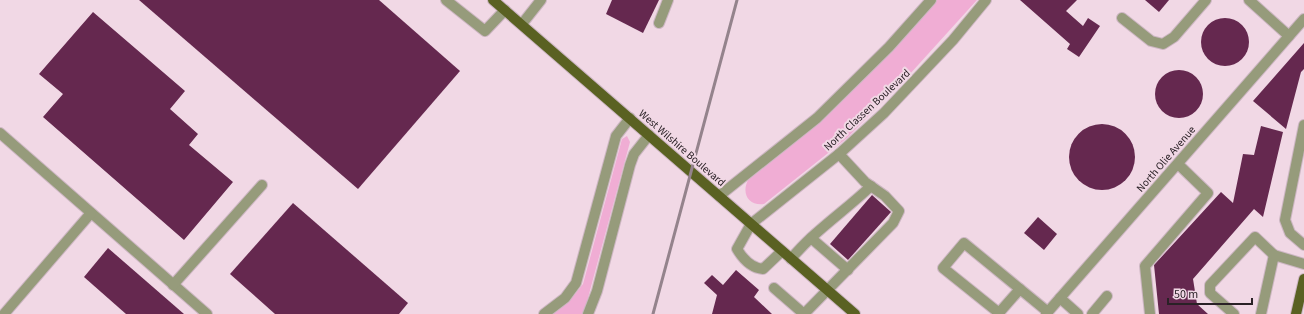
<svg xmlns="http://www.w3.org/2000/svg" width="1304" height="314" font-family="'Source Sans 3',sans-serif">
<rect width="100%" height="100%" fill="#f1d8e5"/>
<g fill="#f0add4">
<path d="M937,0H977L909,75L847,138L764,204C749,206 741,194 748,180C818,125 879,68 937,0Z"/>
<polygon points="627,136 630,142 585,309 583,314 553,314 571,299 583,284 622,139"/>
</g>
<g fill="#65284f">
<polygon points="139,0 379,0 460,71 358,189"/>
<polygon points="612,0 659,0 643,33 606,14"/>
<polygon points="1020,0 1077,0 1066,11 1083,26 1088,18 1100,26 1079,57 1067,49 1070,44"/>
<polygon points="1145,0 1169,0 1159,12"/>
<polygon points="93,12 185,91 170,109 198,134 189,145 233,182 184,240 43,117 63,94 39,74"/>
<circle cx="1225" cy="42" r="24"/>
<polygon points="1304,43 1304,69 1301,72 1286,129 1253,101"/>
<circle cx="1179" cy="94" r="24"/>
<circle cx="1102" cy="157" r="33"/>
<polygon points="1261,126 1283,132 1263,217 1254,209 1193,279 1197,304 1208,314 1159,314 1154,265 1221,192 1233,203 1243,154 1254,155"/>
<polygon points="872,195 891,212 848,260 830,244"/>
<polygon points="293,203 408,303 399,314 275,314 230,274"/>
<polygon points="1038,217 1057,234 1044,250 1024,233"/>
<polygon points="108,248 184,314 126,314 84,277"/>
<polygon points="736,270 759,290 754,297 772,314 712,314 717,295 704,283 712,275 723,285"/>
</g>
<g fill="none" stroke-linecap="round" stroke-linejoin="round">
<defs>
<g id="minor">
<polyline points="446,0 485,31 505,10"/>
<polyline points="1249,0 1289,36"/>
<polyline points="1122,18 1151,41 1163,44 1174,37 1206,0"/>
<polyline points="659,23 668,0"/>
<polyline points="522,24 541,0"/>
<polyline points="1304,125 1285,220 1290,233 1304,245"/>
<polyline points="0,133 207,314"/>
<polyline points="719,196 817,118 889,47 931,0"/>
<polyline points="811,238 848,270"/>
<path d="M782,251L763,269C751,268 743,259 737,249L751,224L839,154L884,113L953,40L986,0"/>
<path d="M791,259C814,231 845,211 871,186"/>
<polyline points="173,285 262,185"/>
<polyline points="774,288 804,314"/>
<polyline points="1060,298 1078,314"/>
<polyline points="999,313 943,268 964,243 1020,289"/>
<polyline points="4,314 91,213"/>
<polyline points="544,314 565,298 576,283 616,136 630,118"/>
<polyline points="588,314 597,291 630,165 634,154 649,135"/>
<polyline points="804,314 893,223 899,211 885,196 865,182 839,154"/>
<polyline points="998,314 1020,289 1048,312"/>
<polyline points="1046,314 1304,19"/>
<polyline points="1092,314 1107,296"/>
<polyline points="1150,314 1145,266 1208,193 1178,164"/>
<polyline points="1234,314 1210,293 1210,285 1255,237 1274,255"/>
<polyline points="1261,314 1274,255 1304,264"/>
</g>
<g id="major">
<polyline points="493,0 855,314"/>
<polyline points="1296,314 1304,279"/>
</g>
</defs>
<use href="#minor" stroke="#cdb7c3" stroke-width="12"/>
<use href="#major" stroke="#cdb7c3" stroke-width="12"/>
<use href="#minor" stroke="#969b7b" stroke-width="10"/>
<use href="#major" stroke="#5a6122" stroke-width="10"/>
<polyline stroke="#94838c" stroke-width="3" points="653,314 737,0"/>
</g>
<g text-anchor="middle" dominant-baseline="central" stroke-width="4" stroke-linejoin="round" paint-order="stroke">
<g font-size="11" fill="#2a2126" stroke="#f1d8e5">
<text transform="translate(867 110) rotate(-43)">North Classen Boulevard</text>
<text transform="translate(682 148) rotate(41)">West Wilshire Boulevard</text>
<text transform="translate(1166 159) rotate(-49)">North Olie Avenue</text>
</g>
</g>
<path d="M1168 298v6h84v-6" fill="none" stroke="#2a2126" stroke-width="2"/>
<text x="1174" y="298" font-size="12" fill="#2a2126" stroke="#f1d8e5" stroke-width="3" paint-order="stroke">50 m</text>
</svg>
